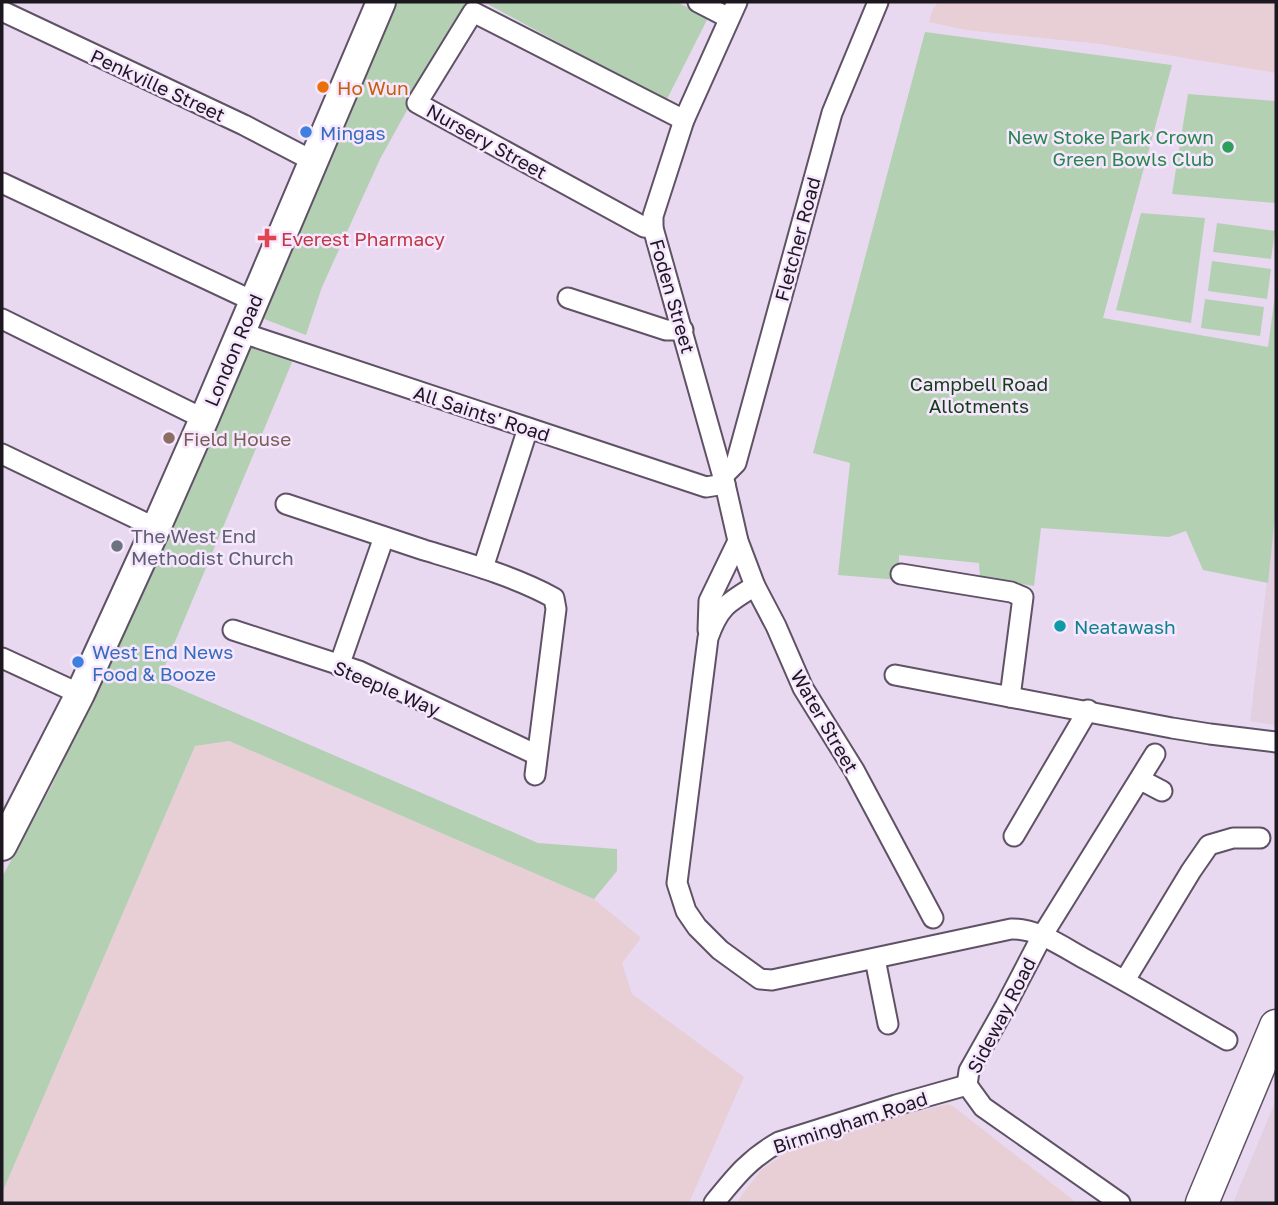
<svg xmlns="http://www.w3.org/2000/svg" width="1278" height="1205" font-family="'Golos Text',sans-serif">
<rect width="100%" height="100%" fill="#e8d9f0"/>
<g fill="#e2cfdf">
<polygon points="1276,506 1276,725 1250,721"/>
<polygon points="1276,1100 1276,1203 1233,1203"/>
</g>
<g fill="#e8ced5">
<polygon points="938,2 1276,2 1276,73 1100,44 966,30 929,22 932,11"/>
<polygon points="229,741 594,899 641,938 622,963 632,994 744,1077 689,1203 2,1203 2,1193 195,746"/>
<polygon points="950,1104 1077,1203 736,1203 761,1170 787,1152 856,1128 918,1111"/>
</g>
<g fill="#b3d0b3">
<polygon points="393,2 476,2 406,112 380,159 322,287 306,335 259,317"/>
<polygon points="484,2 677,2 708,18 666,101"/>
<polygon points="925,32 1172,65 1103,318 1268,347 1276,287 1276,506 1268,583 1203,570 1186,531 1169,537 1041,528 1034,586 980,577 979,563 899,555 899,580 838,575 850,463 813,453"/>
<polygon points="1188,94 1276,101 1276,203 1172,194"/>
<polygon points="1141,213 1205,218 1191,323 1116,310"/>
<polygon points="1217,223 1275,231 1271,259 1213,252"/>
<polygon points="1212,261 1271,269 1267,299 1208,291"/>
<polygon points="1205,299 1264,307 1260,336 1201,328"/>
<polygon points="249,347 293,360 159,680 538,843 617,849 617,871 594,899 229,741 195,746 2,1193 2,877 51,787 111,661"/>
</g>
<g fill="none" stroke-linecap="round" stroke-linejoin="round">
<defs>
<g id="street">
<polyline points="698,2 729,18"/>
<polyline points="737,2 684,120 653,216 653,228 725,484 738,541 755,586 776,626 803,688 854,770 933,918"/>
<polyline points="2,11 244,125 313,161"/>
<polyline points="2,183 253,301"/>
<polyline points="653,228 644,227 417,103 473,12 684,120"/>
<polyline points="568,298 666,330 683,330"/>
<polyline points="2,319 204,419"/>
<polyline points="240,332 706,487 725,484"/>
<polyline points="2,454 156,528"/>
<polyline points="723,476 736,463 832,113 878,2"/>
<path d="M286,504C332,519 378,535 424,550C467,563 514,576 554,598L556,609L535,775"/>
<polyline points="483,568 528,428"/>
<polyline points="901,574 1011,592 1023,597 1010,697"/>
<path d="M755,586C727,603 719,607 708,638L677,883L686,911L697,927L720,950L760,979L772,980L1011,929C1037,928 1063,947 1085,959C1133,985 1180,1013 1227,1040"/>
<polyline points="233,630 359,671 537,755"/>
<polyline points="708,630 709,601 738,541"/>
<polyline points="2,658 80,694"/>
<polyline points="339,666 384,537"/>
<polyline points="895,675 1172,728 1210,734 1276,742"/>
<polyline points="1141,780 1162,791"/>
<polyline points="1014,836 1088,710"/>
<polyline points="875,959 888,1024"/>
<polyline points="1125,980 1191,871 1209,845 1233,838 1260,838"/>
<path d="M714,1203C735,1177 749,1159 779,1142L896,1105L967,1085"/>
<polyline points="1120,1203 983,1107 967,1085 969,1071 1005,1007 1042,936 1155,754"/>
</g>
<polyline id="secondary" points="2,846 80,694 156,528 204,419 381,2"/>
<polyline id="primary" points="1202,1203 1276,1026"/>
</defs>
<use href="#street" stroke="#605266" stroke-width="23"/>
<use href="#secondary" stroke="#605266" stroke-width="32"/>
<use href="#primary" stroke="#605266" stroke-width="35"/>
<use href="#street" stroke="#fff" stroke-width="19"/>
<use href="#secondary" stroke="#fff" stroke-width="28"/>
<use href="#primary" stroke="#fff" stroke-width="32"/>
</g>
<circle fill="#e8710a" stroke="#f6e6fe" stroke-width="2.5" cx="323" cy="87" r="7"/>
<g fill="#3f7fe0" stroke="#f6e6fe" stroke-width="2.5">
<circle cx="306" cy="132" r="7"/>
<circle cx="78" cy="662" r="7"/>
</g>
<circle fill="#2e9e5b" stroke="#f6e6fe" stroke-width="2.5" cx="1228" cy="147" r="7"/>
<path fill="#e0444e" stroke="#f6e6fe" stroke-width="2.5" d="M263.5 227.5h7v7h7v7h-7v7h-7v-7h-7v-7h7z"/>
<circle fill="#8d6e63" stroke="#f6e6fe" stroke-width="2.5" cx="169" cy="438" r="7"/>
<circle fill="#6b7280" stroke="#f6e6fe" stroke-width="2.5" cx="117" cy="546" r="7"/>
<circle fill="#0f9aa8" stroke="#f6e6fe" stroke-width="2.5" cx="1060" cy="626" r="7"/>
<g text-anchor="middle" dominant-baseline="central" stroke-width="5" stroke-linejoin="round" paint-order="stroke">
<g font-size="19" fill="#1d1820" stroke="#f6e6fe">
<text transform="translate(158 85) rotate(25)">Penkville Street</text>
<text transform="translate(487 141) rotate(29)">Nursery Street</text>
<text transform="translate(797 239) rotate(-75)">Fletcher Road</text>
<text transform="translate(673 296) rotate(74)">Foden Street</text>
<text transform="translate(233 350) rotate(-67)">London Road</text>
<text transform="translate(482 413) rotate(18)">All Saints' Road</text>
<text transform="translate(387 688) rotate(23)">Steeple Way</text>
<text transform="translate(825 721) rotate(60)">Water Street</text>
<text transform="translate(1001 1015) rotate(-63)">Sideway Road</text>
<text transform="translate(850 1122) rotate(-18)">Birmingham Road</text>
</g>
<g font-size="19" fill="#c56008" stroke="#f6e6fe" text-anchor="start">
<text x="337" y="87">Ho Wun</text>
</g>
<g font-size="19" fill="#366cbe" stroke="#f6e6fe" text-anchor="start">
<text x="320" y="132">Mingas</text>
<text x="92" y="651">West End News<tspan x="92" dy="22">Food &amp; Booze</tspan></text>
</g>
<g font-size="19" fill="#27864d" stroke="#f6e6fe" text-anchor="end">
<text x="1214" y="136">New Stoke Park Crown<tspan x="1214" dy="22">Green Bowls Club</tspan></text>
</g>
<g font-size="19" fill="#be3a42" stroke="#f6e6fe" text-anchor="start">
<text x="281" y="238">Everest Pharmacy</text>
</g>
<g font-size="19" fill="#123f16" stroke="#f6e6fe">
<text x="979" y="383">Campbell Road<tspan x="979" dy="22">Allotments</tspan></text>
</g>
<g font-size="19" fill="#785e54" stroke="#f6e6fe" text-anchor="start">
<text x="183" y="438">Field House</text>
</g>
<g font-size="19" fill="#5b616d" stroke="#f6e6fe" text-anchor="start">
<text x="131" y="535">The West End<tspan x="131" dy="22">Methodist Church</tspan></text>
</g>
<g font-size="19" fill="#0d838f" stroke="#f6e6fe" text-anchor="start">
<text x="1074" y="626">Neatawash</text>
</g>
</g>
<rect width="1278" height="1205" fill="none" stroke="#1d1820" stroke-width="7"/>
</svg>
